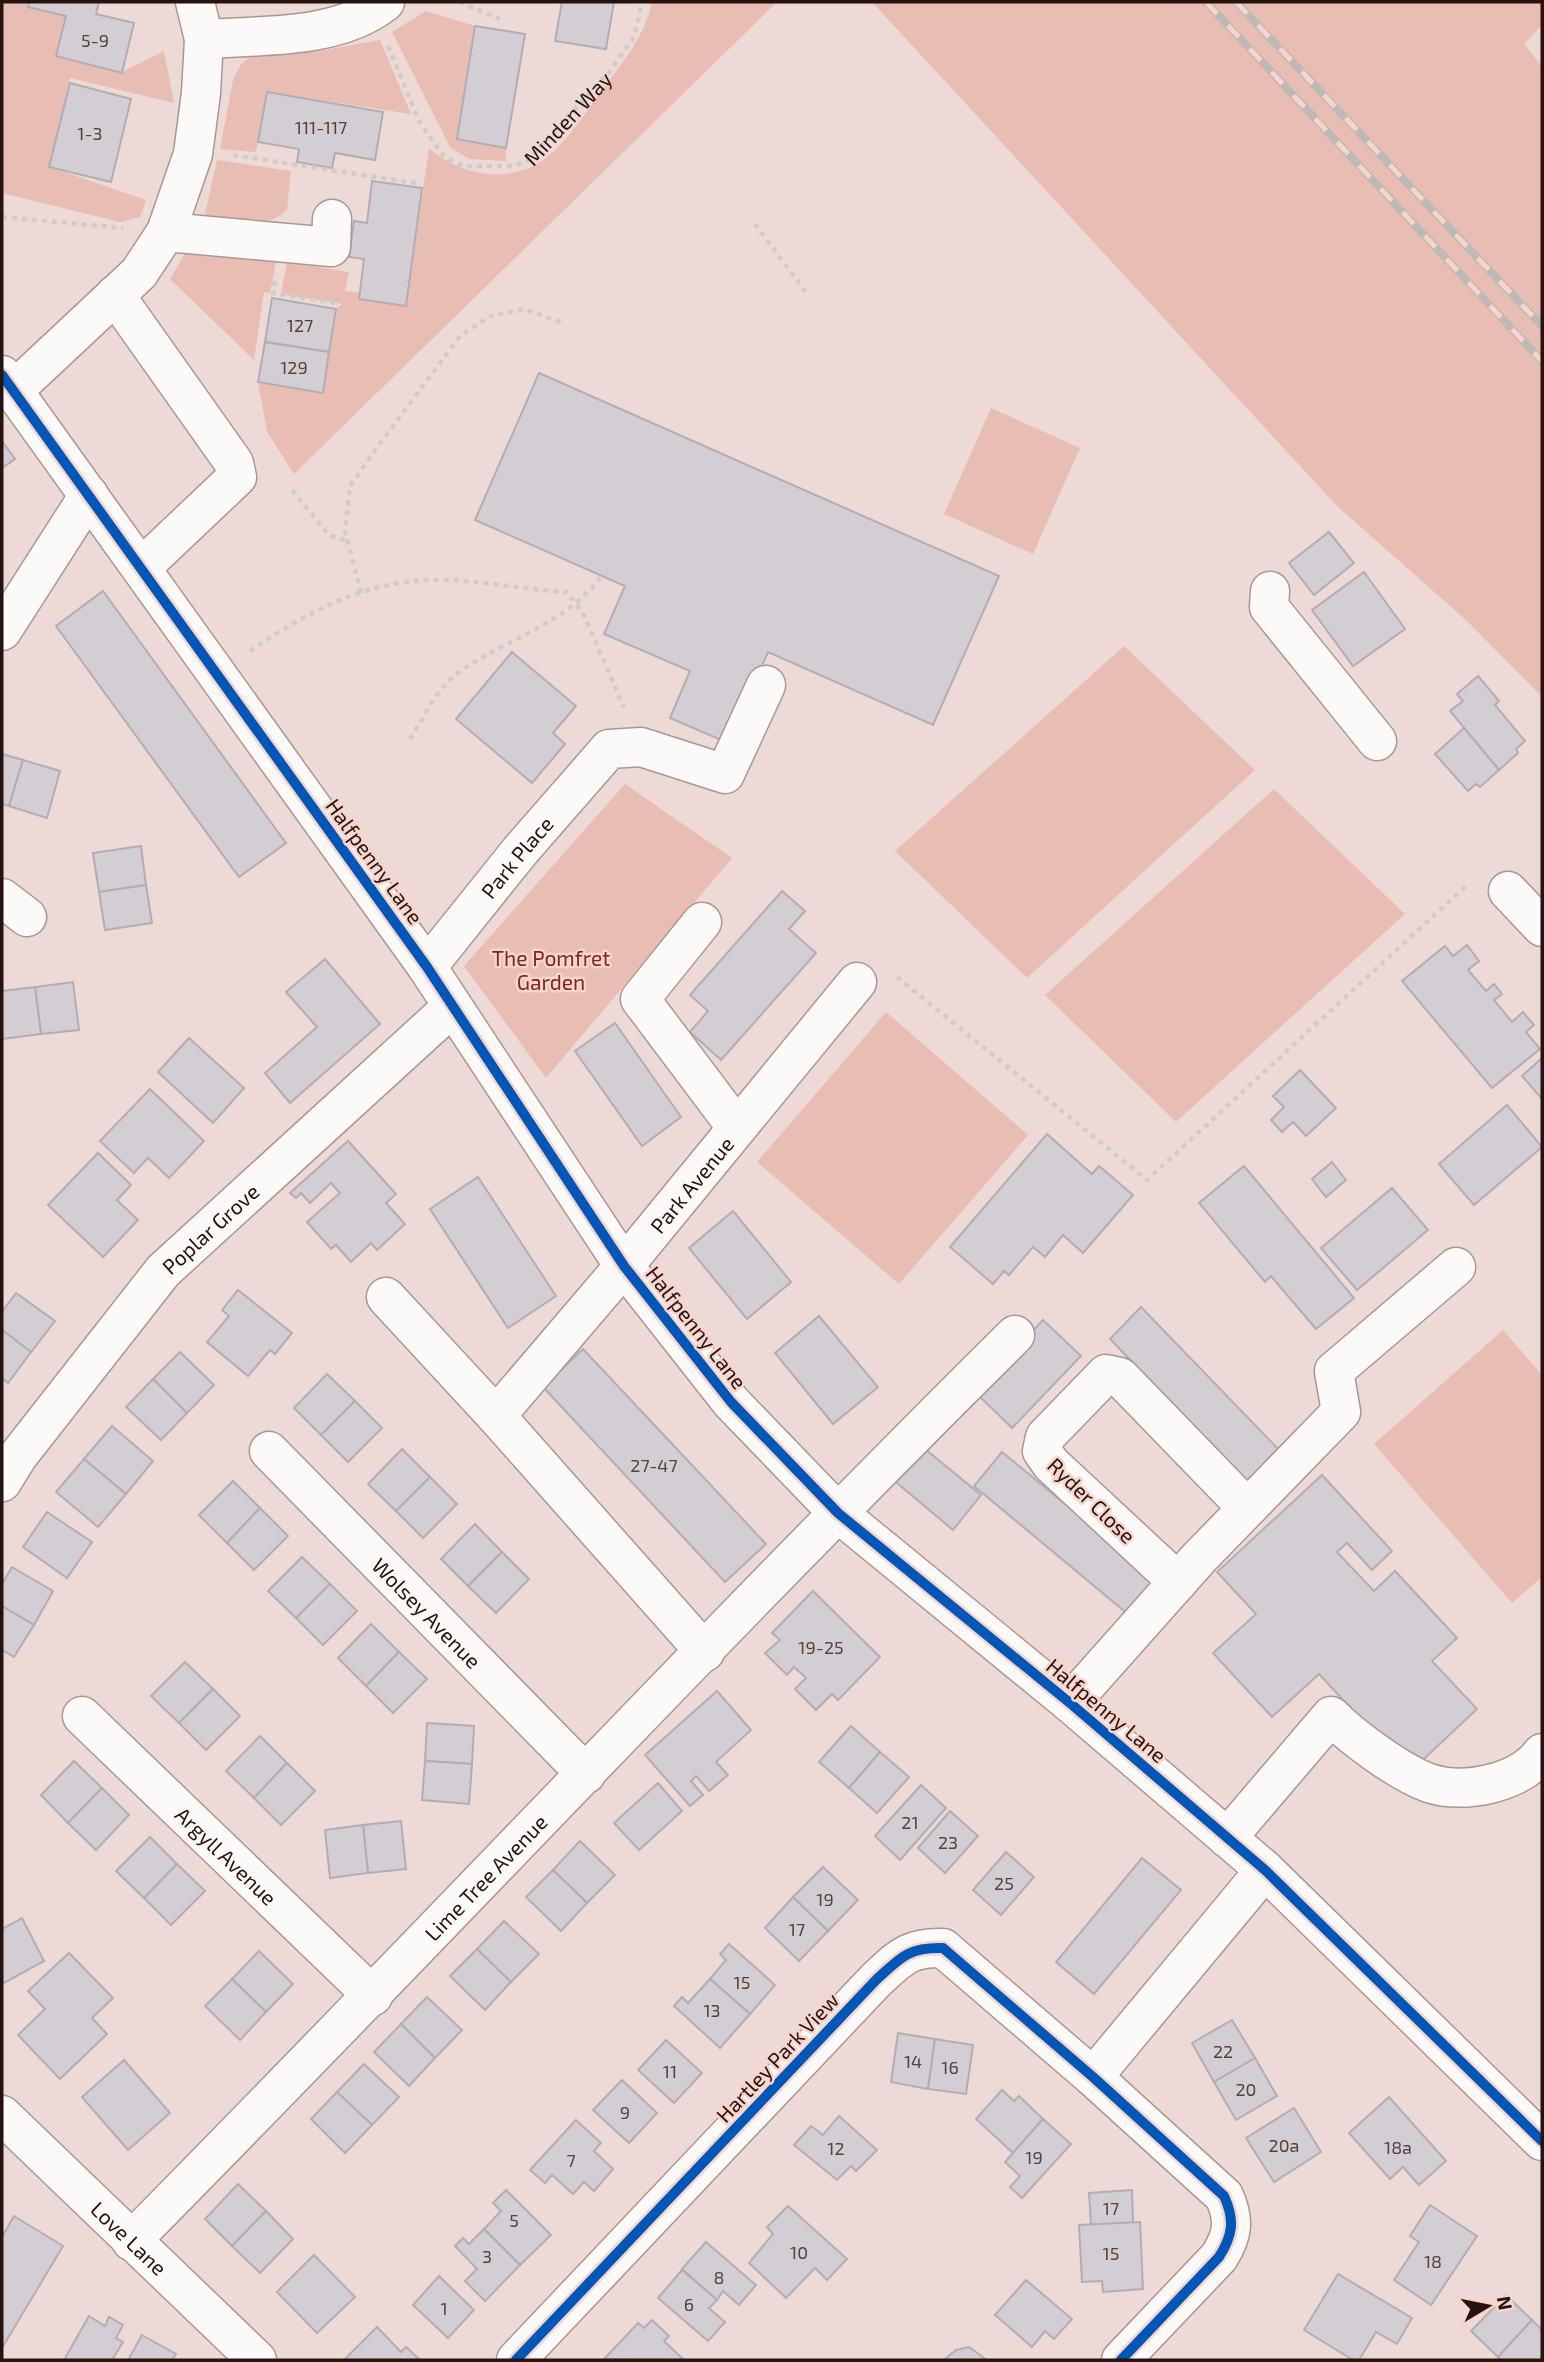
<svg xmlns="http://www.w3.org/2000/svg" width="1544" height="2362" font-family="'Exo 2',sans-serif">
<rect width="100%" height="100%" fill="#eddad6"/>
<g fill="#e8bdb3">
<polygon points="2,2 29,2 28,7 66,16 56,56 122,72 164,51 174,103 70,78 50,167 146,200 140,217 120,222 2,193"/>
<path d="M652,2H777L294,474L267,432L258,382L323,392L336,309L342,304L281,294L287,262L349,272L345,291L360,293L359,299L406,306L429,148C459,175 508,185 543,160C567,143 585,113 602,90C623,62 645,36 652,2Z"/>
<polygon points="872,2 1542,2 1542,25 1524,44 1542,66 1542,697 1467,621 1337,506"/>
<polygon points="426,11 475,26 457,139 506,148 506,161 469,159 450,147 392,32"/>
<polygon points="380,40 411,114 267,92 256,152 220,149 233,80 241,64 251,57 320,51"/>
<path d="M217,160L291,171L287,209C269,231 229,223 204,219Z"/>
<polygon points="190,245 276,262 270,293 264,292 254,360 170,279"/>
<polygon points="991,408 1080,448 1033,554 944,514"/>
<polygon points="1124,646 1255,770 1027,978 895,851"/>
<polygon points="625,784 732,858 546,1078 464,966"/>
<polygon points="1274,789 1405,914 1176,1122 1045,995"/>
<polygon points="886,1012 1028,1135 899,1284 757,1162"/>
<polygon points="1503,1330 1542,1375 1542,1577 1512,1603 1374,1444"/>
</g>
<g fill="#d3cdd4" stroke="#b3adb3" stroke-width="2">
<polygon points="29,2 99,2 96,14 134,23 122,73 56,56 66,16 28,7"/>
<polygon points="562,2 614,2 606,49 555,41"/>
<polygon points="475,26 525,34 506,148 457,139"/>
<polygon points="70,83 131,99 111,182 49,167"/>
<polygon points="267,92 383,112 375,160 335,153 332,168 297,162 299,149 258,142"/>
<polygon points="372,181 422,188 406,306 359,299 364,259 349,257 354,221 367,223"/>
<polygon points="272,298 336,309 329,352 265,342"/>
<polygon points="265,342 329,352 323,393 258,382"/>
<polygon points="539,373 999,576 933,725 768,652 728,743 670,718 690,671 604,634 625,586 475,520"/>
<polygon points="2,441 15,459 2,468"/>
<polygon points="1329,532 1354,563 1314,595 1289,563"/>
<polygon points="1364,572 1405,629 1353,666 1312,610"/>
<polygon points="103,591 286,843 239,877 56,626"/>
<polygon points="512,652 576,706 553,733 565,744 532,783 456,719"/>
<polygon points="1478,676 1499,701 1495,705 1525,741 1516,749 1518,753 1499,770 1450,711 1463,701 1457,694"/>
<polygon points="1464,728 1499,770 1480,787 1476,784 1468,791 1435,754"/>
<polygon points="2,754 23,760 9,806 2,804"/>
<polygon points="23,760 60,771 47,818 9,806"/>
<polygon points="141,846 146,885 99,892 93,853"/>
<polygon points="146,885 152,923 105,930 99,892"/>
<polygon points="782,891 805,911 789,929 816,953 721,1060 690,1032 708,1011 690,995"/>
<polygon points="1467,945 1479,961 1468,970 1486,991 1494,984 1502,994 1494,1000 1512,1022 1523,1012 1534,1025 1526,1032 1540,1049 1492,1088 1402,981 1445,946 1453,956"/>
<polygon points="325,959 380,1024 290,1103 265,1073 317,1027 286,992"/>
<polygon points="73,982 79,1030 41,1034 35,987"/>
<polygon points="35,987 41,1034 2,1039 2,991"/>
<polygon points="615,1023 681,1117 642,1146 575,1051"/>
<polygon points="189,1038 244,1088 213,1123 158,1072"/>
<polygon points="1542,1058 1542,1099 1522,1076"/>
<polygon points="1300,1070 1336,1108 1306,1136 1293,1122 1282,1132 1271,1120 1284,1107 1273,1096"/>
<polygon points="150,1089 204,1141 169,1178 148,1158 134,1173 100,1141"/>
<polygon points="1507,1105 1542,1147 1474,1205 1439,1164"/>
<polygon points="1047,1134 1092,1174 1099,1166 1133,1195 1083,1253 1063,1235 1045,1257 1033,1247 1009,1275 1004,1271 993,1284 950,1247"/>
<polygon points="348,1141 396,1194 386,1203 405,1224 377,1250 371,1243 351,1262 336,1245 331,1249 307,1222 340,1193 331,1183 310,1203 301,1193 296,1198 290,1193"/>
<polygon points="98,1153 131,1185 117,1200 138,1220 103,1257 48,1205"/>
<polygon points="1332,1162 1346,1180 1326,1197 1312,1179"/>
<polygon points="1244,1166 1354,1298 1316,1329 1271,1276 1265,1282 1199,1203"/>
<polygon points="478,1177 556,1296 508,1328 430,1209"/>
<polygon points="1392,1188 1428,1230 1357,1290 1321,1248"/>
<polygon points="733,1211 791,1282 747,1319 689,1248"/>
<polygon points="238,1290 292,1333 275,1354 270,1350 248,1376 207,1342 229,1316 222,1310"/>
<polygon points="16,1293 55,1321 31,1352 2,1330 2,1312"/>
<polygon points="1141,1307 1281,1452 1249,1483 1110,1339"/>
<polygon points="819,1316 878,1387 833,1424 775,1353"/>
<polygon points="1043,1320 1081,1356 1012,1428 975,1392"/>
<polygon points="2,1330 31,1352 8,1383 2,1378"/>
<polygon points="583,1349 766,1544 725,1582 543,1387"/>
<polygon points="180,1352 214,1385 187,1413 153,1379"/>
<polygon points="327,1374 355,1401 321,1435 294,1408"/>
<polygon points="153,1379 187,1413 161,1440 126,1407"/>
<polygon points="355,1401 382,1428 348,1462 321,1435"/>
<polygon points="112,1426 153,1461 126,1494 84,1459"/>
<polygon points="919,1444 981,1495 953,1530 891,1478"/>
<polygon points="402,1449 430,1477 396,1511 368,1484"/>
<polygon points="1002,1452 1157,1580 1129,1615 974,1486"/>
<polygon points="84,1459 126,1494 98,1527 56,1492"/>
<polygon points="1322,1475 1392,1551 1372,1570 1347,1543 1337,1552 1374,1591 1395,1571 1457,1638 1432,1661 1477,1709 1410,1772 1319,1674 1272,1717 1213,1653 1256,1614 1217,1572"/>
<polygon points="430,1477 457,1504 423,1538 396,1511"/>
<polygon points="233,1481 260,1508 227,1543 199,1515"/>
<polygon points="260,1508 288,1536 254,1570 227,1543"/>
<polygon points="47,1512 92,1542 67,1578 23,1547"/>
<polygon points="475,1524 502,1552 468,1586 441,1559"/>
<polygon points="502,1552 529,1579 496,1613 468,1586"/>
<polygon points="302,1557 330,1584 296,1618 268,1591"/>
<polygon points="12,1567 53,1591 34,1625 2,1606 2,1584"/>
<polygon points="330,1584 357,1611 323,1645 296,1618"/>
<polygon points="813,1591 880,1657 838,1700 832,1694 816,1710 795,1689 806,1678 794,1667 787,1675 765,1653 780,1640 772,1633"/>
<polygon points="2,1606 34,1625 14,1657 2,1650"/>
<polygon points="371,1624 399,1652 366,1686 338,1658"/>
<polygon points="399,1652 427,1679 393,1713 366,1686"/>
<polygon points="185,1662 213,1689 179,1723 151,1696"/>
<polygon points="213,1689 240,1716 206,1750 179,1723"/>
<polygon points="717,1691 751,1730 716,1762 728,1775 709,1791 696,1776 691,1781 703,1795 690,1806 645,1755"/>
<polygon points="427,1723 474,1726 472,1764 425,1761"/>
<polygon points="851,1726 880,1752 849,1788 819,1762"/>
<polygon points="260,1736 287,1763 254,1798 226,1771"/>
<polygon points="880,1752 909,1777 877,1813 849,1788"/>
<polygon points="74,1761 102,1788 68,1823 41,1795"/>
<polygon points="425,1761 472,1764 469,1804 422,1800"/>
<polygon points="287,1763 315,1791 281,1825 254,1798"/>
<polygon points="658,1783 682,1811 639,1850 614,1823"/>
<polygon points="921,1785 946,1808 900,1860 875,1836"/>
<polygon points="102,1788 129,1815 96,1850 68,1823"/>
<polygon points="950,1811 978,1836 945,1873 918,1848"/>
<polygon points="401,1821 406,1869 368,1873 363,1825"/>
<polygon points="363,1825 368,1873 330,1878 325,1830"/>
<polygon points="150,1837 177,1864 144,1898 116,1871"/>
<polygon points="580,1841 615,1875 587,1903 553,1870"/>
<polygon points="1006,1852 1034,1877 1001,1915 973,1890"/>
<polygon points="1142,1858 1181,1890 1094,1994 1056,1962"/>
<polygon points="177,1864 205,1891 171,1925 144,1898"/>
<polygon points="823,1867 858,1900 828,1931 793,1897"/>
<polygon points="553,1870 587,1903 561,1931 526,1897"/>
<polygon points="793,1897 828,1931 799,1961 765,1928"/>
<polygon points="22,1918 44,1961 2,1984 2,1929"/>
<polygon points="504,1921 539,1954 511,1982 477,1949"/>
<polygon points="729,1944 775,1985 750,2014 710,1979 726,1960 720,1954"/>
<polygon points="477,1949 511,1982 485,2010 450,1976"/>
<polygon points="259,1951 293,1984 266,2012 232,1979"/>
<polygon points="69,1953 113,1998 92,2018 107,2034 60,2079 18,2035 45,2009 28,1991"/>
<polygon points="232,1979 266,2012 240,2040 205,2006"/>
<polygon points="710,1979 750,2014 720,2048 674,2006 682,1997 688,2003"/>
<polygon points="427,1997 462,2030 435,2058 401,2024"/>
<polygon points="1232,2020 1255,2058 1214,2082 1192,2043"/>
<polygon points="401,2024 435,2058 409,2086 374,2052"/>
<polygon points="898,2033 935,2039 928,2089 891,2082"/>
<polygon points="935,2039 973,2045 966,2094 928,2089"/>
<polygon points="666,2040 702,2073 674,2103 638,2070"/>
<polygon points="1255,2058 1277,2096 1236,2120 1214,2082"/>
<polygon points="124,2060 170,2113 128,2150 82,2097"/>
<polygon points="364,2064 399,2097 372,2125 337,2092"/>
<polygon points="622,2080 657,2113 629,2143 593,2110"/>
<polygon points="1002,2090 1014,2101 1019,2096 1043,2119 1013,2153 976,2119"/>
<polygon points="337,2092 372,2125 345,2153 311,2119"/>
<polygon points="1389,2097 1446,2161 1419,2185 1403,2167 1390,2179 1349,2133"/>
<polygon points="1294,2108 1321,2152 1274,2182 1246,2138"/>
<polygon points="839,2116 877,2150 856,2171 851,2166 837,2180 794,2145 811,2126 823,2135"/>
<polygon points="1043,2119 1071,2144 1022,2198 1010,2187 1020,2176 1005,2162"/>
<polygon points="576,2120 601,2143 594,2151 613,2169 594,2191 584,2182 573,2194 552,2175 545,2183 530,2170"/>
<polygon points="238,2184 266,2211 232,2246 205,2219"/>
<polygon points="506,2190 551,2235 520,2265 484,2229 501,2211 493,2203"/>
<polygon points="1132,2190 1133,2223 1091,2225 1089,2193"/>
<polygon points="1430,2205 1477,2236 1431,2305 1394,2280 1419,2242 1410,2236"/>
<polygon points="788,2206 847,2259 827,2280 815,2268 786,2298 749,2263 773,2234 767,2227"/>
<polygon points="266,2211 293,2239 260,2273 232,2246"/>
<polygon points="14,2216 63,2246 2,2348 2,2237"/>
<polygon points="1140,2222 1143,2289 1103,2292 1102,2281 1082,2282 1079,2225"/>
<polygon points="484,2229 520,2265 485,2301 465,2281 477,2269 455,2246 463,2238 469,2244"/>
<polygon points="706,2242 756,2285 739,2305 723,2291 717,2300 682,2269"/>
<polygon points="314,2255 355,2297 317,2333 277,2292"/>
<polygon points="682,2270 717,2300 709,2308 725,2322 708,2341 658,2298"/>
<polygon points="1338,2274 1412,2318 1397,2344 1376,2332 1359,2360 1353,2360 1304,2330"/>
<polygon points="439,2276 474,2310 448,2338 413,2305"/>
<polygon points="1026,2280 1072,2319 1054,2339 1045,2331 1032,2347 995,2315"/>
<polygon points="1506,2295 1532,2320 1498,2357 1471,2331"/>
<polygon points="89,2316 105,2326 109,2317 123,2325 116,2338 123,2342 112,2360 64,2360"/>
<polygon points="652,2320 669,2336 664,2341 684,2360 604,2359 638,2323 644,2328"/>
<polygon points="1532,2320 1542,2330 1542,2360 1501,2360 1498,2357"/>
<polygon points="377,2327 401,2352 406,2347 420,2360 344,2360"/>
<polygon points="142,2335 176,2354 172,2360 128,2360"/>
<polygon points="969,2347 987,2360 944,2360 956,2350"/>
</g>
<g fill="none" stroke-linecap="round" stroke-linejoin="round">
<defs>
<g id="minor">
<path d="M204,39C261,35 337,40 385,2"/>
<polyline points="166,232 331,247 332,219"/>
<polyline points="115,295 234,463 237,477 142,567"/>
<polyline points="2,375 427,967 624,1266 731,1402 838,1513 1070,1703 1265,1870 1542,2141"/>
<polyline points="13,391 139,273 166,232 193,154 201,93 204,39 195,2"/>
<polyline points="1270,591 1269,607 1377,741"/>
<polyline points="2,631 89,495"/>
<polyline points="1508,891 1542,927"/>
<polyline points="2,898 27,917"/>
<polyline points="702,922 640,999 737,1128"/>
<path id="s2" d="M427,967L520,851L609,749L641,747L725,774L766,685"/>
<polyline points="386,1297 496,1416 705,1652"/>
<path id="s3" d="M496,1416L624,1266L857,982"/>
<path id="s4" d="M269,1451L586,1774"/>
<path id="s5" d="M2,1482L18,1456L163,1271L452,1007"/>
<polyline points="1178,1582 1051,1464 1042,1451 1045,1437 1106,1374 1120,1377 1247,1508"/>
<polyline points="1070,1703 1199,1558 1341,1412 1334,1371 1456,1267"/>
<path id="s6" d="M82,1716L373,1996"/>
<path d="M1227,1838L1331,1716C1352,1737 1400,1773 1429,1783C1464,1795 1520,1783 1542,1753"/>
<polyline points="1093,2077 1265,1870"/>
<path id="s7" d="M2,2115L257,2360"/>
<path id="s8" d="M131,2241C428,1941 715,1632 1015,1335"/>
<path d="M516,2360L876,1980C900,1958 908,1947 943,1948L1093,2077L1224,2196C1235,2220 1233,2235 1219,2257L1121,2360"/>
</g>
</defs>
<use href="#minor" stroke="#a99794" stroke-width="41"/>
<g stroke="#d1cbc9" stroke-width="4.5" stroke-dasharray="5 5" stroke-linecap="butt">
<polyline points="459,2 500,19"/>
<path id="s1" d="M388,46L420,123L444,157L463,166H513L526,162L610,71L634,37L642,2"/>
<polyline points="233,155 421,184"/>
<polyline points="2,217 123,228"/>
<polyline points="755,224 807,294"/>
<polyline points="275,281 273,293 335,303"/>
<polyline points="292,490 329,535 348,541"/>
<polyline points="361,593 345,531 350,486 370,457 460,336 490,316 524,309 563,323"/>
<path d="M250,651C306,613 363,581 433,580C477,579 523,590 567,592L584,615L624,708"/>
<path d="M410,739C424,717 437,688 458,673C504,639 568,624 601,576"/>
<polyline points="897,977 1147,1180 1467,885"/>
</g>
<use href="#minor" stroke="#fcf9f9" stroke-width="38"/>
<defs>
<g id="rail">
<polyline points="1206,2 1542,361"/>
<polyline points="1236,2 1542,326"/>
</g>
</defs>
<use href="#rail" stroke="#beb9b7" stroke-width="8"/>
<use href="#rail" stroke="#f7d4cc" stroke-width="5" stroke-dasharray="16" stroke-linecap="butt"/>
<defs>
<g id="cycleway">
<polyline points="2,375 427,967 624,1266 731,1402 838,1513 1070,1703 1265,1870 1542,2141"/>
<path d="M516,2360L876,1980C900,1958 908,1947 943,1948L1093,2077L1224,2196C1235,2220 1233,2235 1219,2257L1121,2360"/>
</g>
</defs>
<use href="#cycleway" stroke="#f7d4cc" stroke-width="15"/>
<use href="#cycleway" stroke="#0057b8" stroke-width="10"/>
</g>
<g text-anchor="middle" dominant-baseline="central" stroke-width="5" stroke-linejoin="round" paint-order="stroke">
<g font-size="18" fill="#524240">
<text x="95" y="40">5-9</text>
<text x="321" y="127">111-117</text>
<text x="90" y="133">1-3</text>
<text x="300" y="325">127</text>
<text x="294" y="367">129</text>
<text x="654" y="1465">27-47</text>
<text x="821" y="1647">19-25</text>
<text x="910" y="1822">21</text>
<text x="948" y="1842">23</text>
<text x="1004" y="1883">25</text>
<text x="825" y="1899">19</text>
<text x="797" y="1929">17</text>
<text x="742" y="1982">15</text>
<text x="712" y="2010">13</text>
<text x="1223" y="2051">22</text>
<text x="913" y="2061">14</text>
<text x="950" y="2067">16</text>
<text x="670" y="2071">11</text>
<text x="1246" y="2089">20</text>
<text x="625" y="2112">9</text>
<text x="1284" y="2145">20a</text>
<text x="1398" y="2147">18a</text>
<text x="836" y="2148">12</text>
<text x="1034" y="2157">19</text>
<text x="571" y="2160">7</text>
<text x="1111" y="2208">17</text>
<text x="514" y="2220">5</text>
<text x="799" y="2252">10</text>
<text x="1111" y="2253">15</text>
<text x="487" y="2256">3</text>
<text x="1433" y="2261">18</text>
<text x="719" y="2277">8</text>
<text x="689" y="2304">6</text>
<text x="444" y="2308">1</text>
</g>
<g font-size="21" fill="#27130e" stroke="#f7d4cc">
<text stroke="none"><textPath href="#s1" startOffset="270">Minden Way</textPath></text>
<text stroke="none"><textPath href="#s2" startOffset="142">Park Place</textPath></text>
<text transform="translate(375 861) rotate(54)">Halfpenny Lane</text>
<text stroke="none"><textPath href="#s3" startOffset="303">Park Avenue</textPath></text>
<text stroke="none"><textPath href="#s5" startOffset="329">Poplar Grove</textPath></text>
<text transform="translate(697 1327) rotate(52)">Halfpenny Lane</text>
<text transform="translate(1092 1500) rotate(44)">Ryder Close</text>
<text stroke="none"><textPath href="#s4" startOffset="226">Wolsey Avenue</textPath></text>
<text transform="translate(1107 1710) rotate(40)">Halfpenny Lane</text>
<text stroke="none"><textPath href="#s6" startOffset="201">Argyll Avenue</textPath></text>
<text stroke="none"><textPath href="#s8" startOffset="508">Lime Tree Avenue</textPath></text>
<text transform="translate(777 2057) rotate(-47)">Hartley Park View</text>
<text stroke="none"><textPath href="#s7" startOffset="177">Love Lane</textPath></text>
</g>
<g font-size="21" fill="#7f2816" stroke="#f7d4cc">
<text x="551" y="957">The Pomfret<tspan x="551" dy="24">Garden</tspan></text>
</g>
</g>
<rect width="1544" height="2362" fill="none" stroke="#27130e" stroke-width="7"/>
<g transform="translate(1488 2306) rotate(80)" stroke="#f7d4cc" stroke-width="5" paint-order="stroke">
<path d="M0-5L12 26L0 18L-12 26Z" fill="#27130e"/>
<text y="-10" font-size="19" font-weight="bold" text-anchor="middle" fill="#27130e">N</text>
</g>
</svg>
